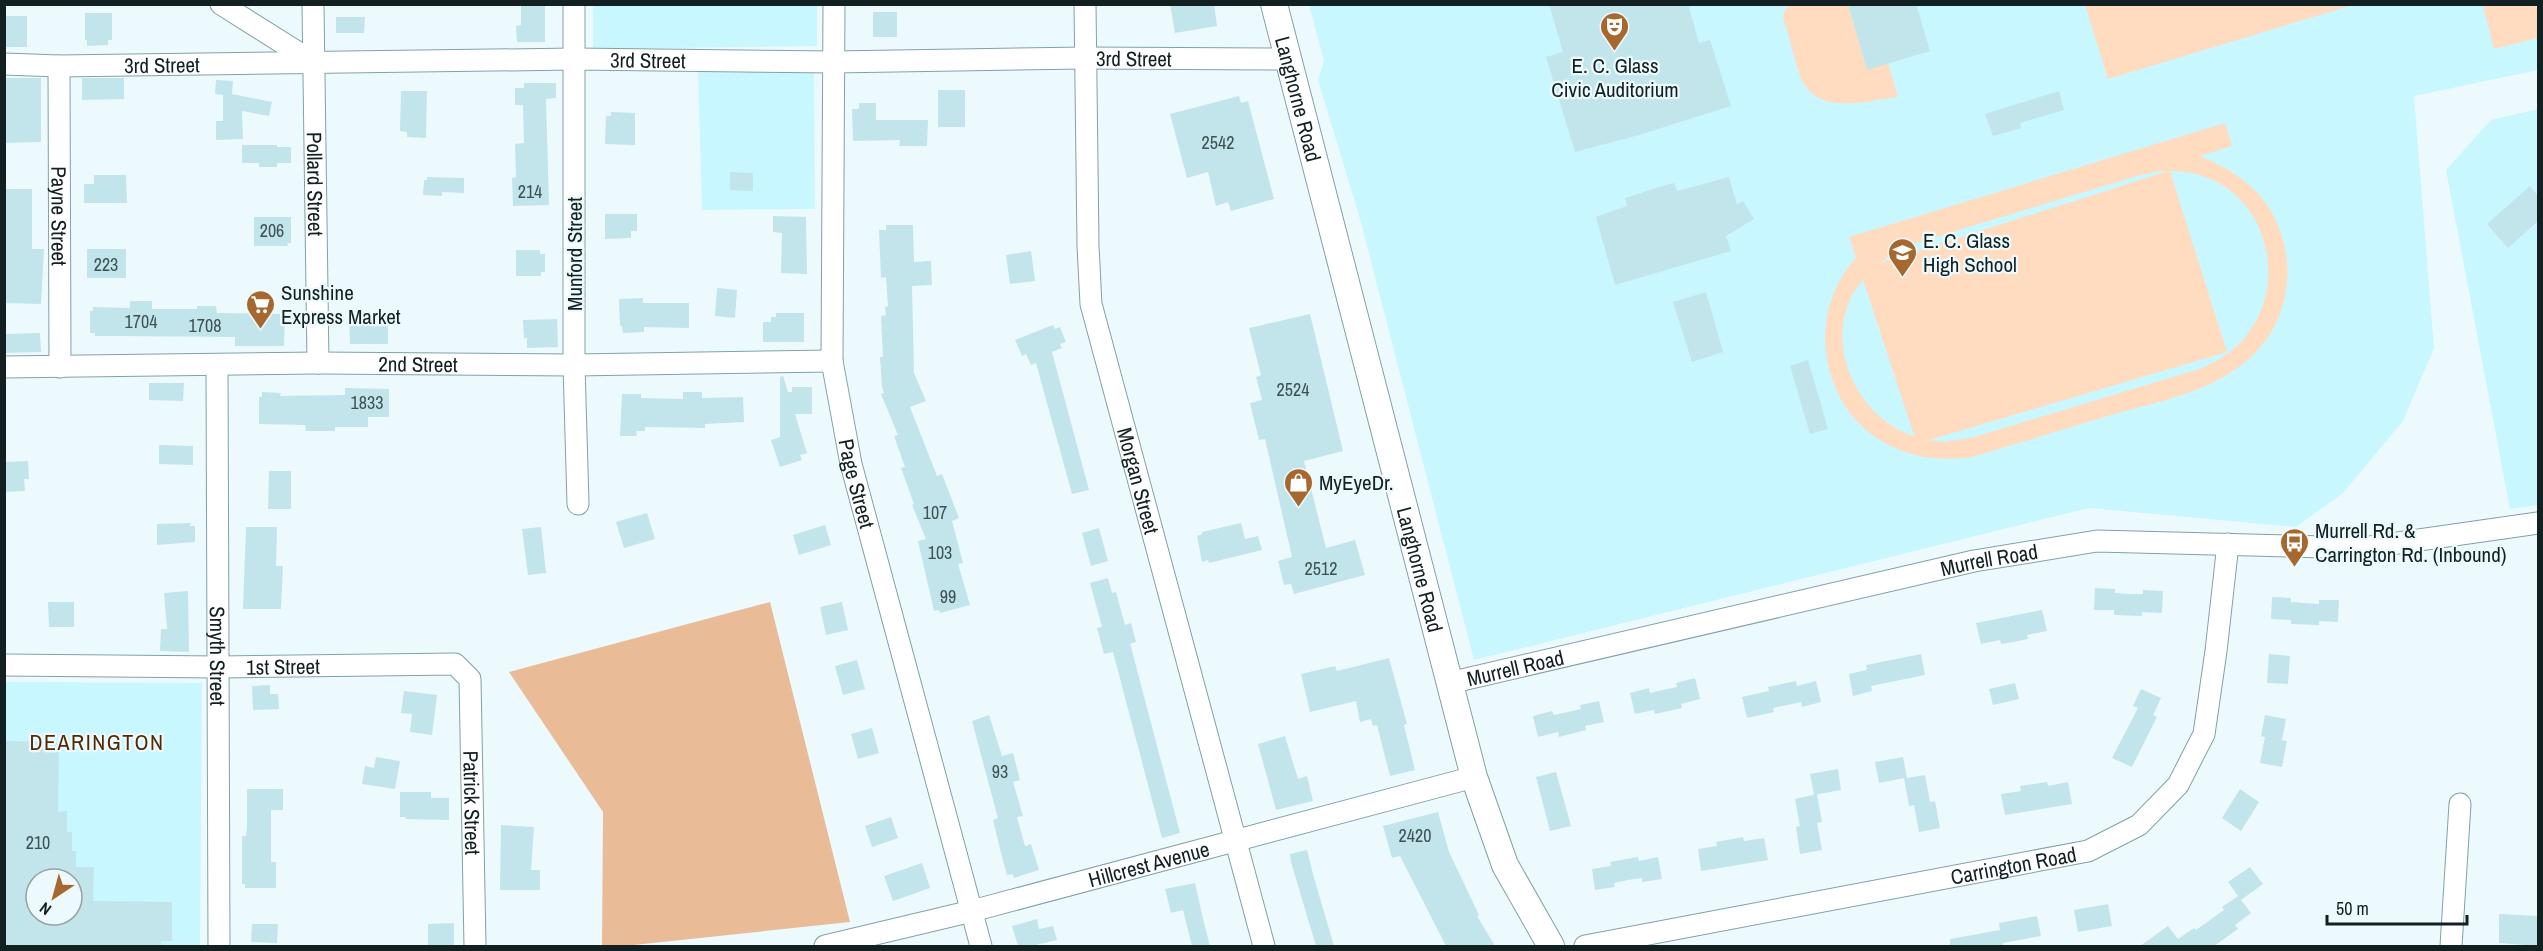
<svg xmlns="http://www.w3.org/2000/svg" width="2543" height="951" font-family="'Archivo Narrow',sans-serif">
<rect width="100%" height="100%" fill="#ecfafd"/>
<g fill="#c9f7ff" fill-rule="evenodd">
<polygon points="593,5 817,5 817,46 593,49"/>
<polygon points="1309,5 2538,5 2538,70 2414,96 2434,348 2403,421 2343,493 2296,527 2089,508 1474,660 1360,219 1318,80 1324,61"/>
<polygon points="814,69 815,209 702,210 698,70"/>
<polygon points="2538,109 2538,505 2510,509 2446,170 2491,120"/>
<path d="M5,682L202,683L200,946H5ZM36,879H72V915H36Z"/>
</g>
<g fill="#ffdcc0" fill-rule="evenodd">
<path d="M1792,5H1848L1867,69L1888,63L1898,97C1865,101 1816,117 1800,76C1793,57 1790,37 1783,18L1785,9Z"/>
<polygon points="2085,5 2085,4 2353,5 2108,79"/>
<polygon points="2483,5 2538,5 2538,38 2494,49"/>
<path d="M2225,123L2232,146L2200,156C2245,175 2277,201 2286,253C2290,277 2286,305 2274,327C2241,387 2171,398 2111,415C2065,429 2019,443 1972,457C1893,469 1827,420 1825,338C1825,310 1836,279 1856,258L1849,237ZM2160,171H2168L1880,263L1900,248L1916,243L2137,176ZM2170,171C2281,171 2308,328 2199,369L1974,437L1944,442L1929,440L2227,352ZM1863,280L1914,435L1913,436C1852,416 1818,331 1863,280Z"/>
</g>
<polygon fill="#e9bb97" points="770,602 850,922 624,946 602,946 603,812 509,672"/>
<g fill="#c1e5eb" fill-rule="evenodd">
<polygon points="521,4 545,4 545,42 517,42 516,26 521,25"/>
<polygon points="1170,4 1214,4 1217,26 1175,33"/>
<polygon points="1549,4 1688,4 1699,43 1710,40 1731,106 1639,135 1575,152 1546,57 1563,52"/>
<polygon points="1848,4 1916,4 1930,51 1867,70"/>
<rect x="873" y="12" width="24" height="25"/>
<polygon points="85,13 112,13 112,40 108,40 108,45 87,46 87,40 85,40"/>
<rect x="4" y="16" width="23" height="31"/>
<polygon points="336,17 365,17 364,33 336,33"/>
<polygon points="4,78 41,78 41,142 4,143"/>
<polygon points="82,78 124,78 124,99 82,100"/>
<polygon points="216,80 233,81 232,94 272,102 269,116 242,111 243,139 216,140 216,121 223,121 223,95 215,94"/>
<polygon points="524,83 556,83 556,98 546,99 549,205 513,206 512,178 516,177 515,144 524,143 523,105 515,105 515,88 524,88"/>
<rect x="938" y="90" width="27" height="37"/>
<polygon points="401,91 427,91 426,138 407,137 407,132 400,131"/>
<polygon points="2059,91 2064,110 2020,123 2021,128 1993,136 1985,114"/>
<polygon points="1239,96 1241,103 1248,101 1274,199 1231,211 1228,202 1216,206 1208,172 1187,178 1170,114"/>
<polygon points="859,103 876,103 876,120 928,120 927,146 899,146 900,140 853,141 852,109 859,109"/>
<polygon points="611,112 635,113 635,145 605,144 606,116 611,116"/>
<polygon points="242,145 277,145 277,147 291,147 291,163 277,163 277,167 259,167 259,163 242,163"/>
<polygon points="730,172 753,173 753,191 730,190"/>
<polygon points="94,175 126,175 127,203 84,203 84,184 94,184"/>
<polygon points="427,177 464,178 464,193 442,192 442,196 423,195 424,180 427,180"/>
<polygon points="1729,177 1737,205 1743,201 1754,219 1726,236 1731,251 1615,285 1596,217 1627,206 1625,198 1656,188 1674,183 1677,191"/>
<polygon points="2530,186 2538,196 2538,221 2508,248 2487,224"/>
<polygon points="4,189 32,189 32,249 44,249 41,304 4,303"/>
<polygon points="605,214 637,214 637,231 631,231 631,238 605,239"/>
<polygon points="773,216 806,217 807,274 781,273 782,233 773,232"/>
<polygon points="254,217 291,217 291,243 287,243 288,246 254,246"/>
<polygon points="886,225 913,225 914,262 931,261 932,285 912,286 914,373 926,401 910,407 937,476 942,474 959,518 952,521 963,563 958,564 970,605 940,613 939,610 934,611 918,541 926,539 912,505 914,504 901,468 905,467 894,436 898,435 881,394 884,393 882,387 880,357 883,357 881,316 886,315 885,307 888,306 886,277 881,278 879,230 886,230"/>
<rect x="87" y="249" width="39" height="29"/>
<polygon points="516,250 540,250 540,254 545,254 545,272 541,272 541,276 516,276"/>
<polygon points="1031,251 1035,281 1010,284 1006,255"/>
<polygon points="717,288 737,290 735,318 715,316"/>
<polygon points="1706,292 1723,352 1692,362 1673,302"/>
<polygon points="643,298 643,303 689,303 689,328 644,327 644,332 623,333 622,326 620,326 619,299"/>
<polygon points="130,301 152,301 152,309 197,309 197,306 216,306 217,313 285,314 284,346 235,346 235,337 115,336 95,336 95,333 90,333 90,311 93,311 93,307 130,308"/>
<polygon points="776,313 804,313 804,342 763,342 763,322 771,322 771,317 776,317"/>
<polygon points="1310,314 1343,451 1304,461 1326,548 1355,540 1365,575 1294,594 1291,584 1284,585 1278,561 1292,557 1265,439 1259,440 1250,403 1262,400 1256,377 1261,375 1249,328"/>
<polygon points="349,316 388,316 388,344 350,344"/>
<polygon points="557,319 558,347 527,348 527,338 524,338 523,320"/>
<polygon points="1053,325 1055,329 1060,327 1066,342 1060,344 1062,348 1052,352 1089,490 1072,494 1036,363 1031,365 1026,354 1022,356 1015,340"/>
<polygon points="40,333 41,352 4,353 4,334"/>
<polygon points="1808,360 1828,429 1810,434 1790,366"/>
<polygon points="783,376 788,392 792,392 792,387 812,387 812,414 795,414 807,453 800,455 802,460 780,467 771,440 780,437 780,377"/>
<polygon points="149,383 184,383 183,401 149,400"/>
<polygon points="345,388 389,389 389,417 368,417 368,427 335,427 335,431 306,431 305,425 259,424 259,397 262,397 262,392 281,393 280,396 345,395"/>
<polygon points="683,392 702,392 702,398 743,397 744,422 705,424 705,428 645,427 645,431 636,431 637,436 620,436 622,394 641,394 641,398 683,399"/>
<polygon points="159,445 193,446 193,465 159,464"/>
<polygon points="28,461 29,479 24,479 25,491 4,492 4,462"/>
<polygon points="269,471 291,471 291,509 268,509"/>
<polygon points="647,513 655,539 624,548 616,522"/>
<polygon points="191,523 190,526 195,526 195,542 157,545 157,524"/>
<polygon points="1241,523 1245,539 1258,536 1262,550 1209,563 1208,560 1202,562 1197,536 1202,534 1202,532"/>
<polygon points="825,525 831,545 799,555 793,535"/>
<polygon points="246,527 277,527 276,566 283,566 281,609 243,609"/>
<polygon points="541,527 546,573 528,575 522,529"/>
<polygon points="1099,528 1108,561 1091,566 1082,533"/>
<polygon points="1108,578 1112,593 1116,592 1125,625 1131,623 1136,642 1130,644 1131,647 1180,833 1162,838 1113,652 1104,654 1097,628 1102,627 1090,583"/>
<polygon points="2095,588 2115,589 2115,593 2129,594 2143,594 2143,590 2163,591 2162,613 2142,612 2142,616 2114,615 2114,610 2094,610"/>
<polygon points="188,591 189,652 160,651 161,629 167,629 164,593"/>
<polygon points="2272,597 2291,598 2291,602 2319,604 2319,600 2339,600 2338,622 2319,621 2319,625 2291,624 2291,620 2271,619"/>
<polygon points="48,602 74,602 74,627 49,627"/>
<polygon points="842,602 848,630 826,635 820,607"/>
<polygon points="2042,610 2047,631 2027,635 2028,639 2014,642 2001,644 2000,640 1981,644 1976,623"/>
<polygon points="1921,654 1925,675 1871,686 1872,691 1853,696 1849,674 1867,670 1866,665"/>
<polygon points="2269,654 2290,656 2288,684 2267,683"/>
<polygon points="1389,658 1407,724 1404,725 1415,770 1390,776 1377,725 1373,726 1371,719 1360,722 1356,701 1310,712 1301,674 1335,666 1337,671"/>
<polygon points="857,660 865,689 843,695 835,666"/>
<polygon points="1695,678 1700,699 1681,704 1682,708 1655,714 1654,710 1635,714 1630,693 1649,688 1650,693 1663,690 1677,687 1676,683"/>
<polygon points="1796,681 1797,686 1816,681 1821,702 1802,707 1801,702 1773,708 1774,712 1747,718 1742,697 1769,691 1768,687"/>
<polygon points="2015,683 2019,699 1993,705 1989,689"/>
<polygon points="270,685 270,694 278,694 279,709 253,710 252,686"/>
<polygon points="2141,689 2161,698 2153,715 2157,717 2132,767 2112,758 2138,708 2133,706"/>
<polygon points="404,691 437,695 432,735 410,732 412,714 401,713"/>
<polygon points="1599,701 1604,722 1585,726 1586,730 1559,737 1558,732 1538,737 1533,716 1552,711 1554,715 1581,709 1580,705"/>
<polygon points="989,715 1002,756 1013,753 1020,780 1013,782 1023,816 1017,817 1025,846 1031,844 1039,870 1014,878 1013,874 1007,875 1002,857 993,820 998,818 996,811 972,721"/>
<polygon points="2265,715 2286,719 2282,740 2287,741 2282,767 2260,763 2265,737 2261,736"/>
<polygon points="872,728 879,753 858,759 851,734"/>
<polygon points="1285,736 1298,779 1307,776 1313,801 1276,810 1258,744"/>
<path d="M4,741L59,742L58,812L67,811V832H72V851H76V867H94L93,901L172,902V941H161V946H4ZM36,879H72V915H36Z"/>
<polygon points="376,757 400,761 395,789 362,784 365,766 374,768"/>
<polygon points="1903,757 1907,778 1925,775 1930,802 1935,801 1940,828 1919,832 1914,805 1909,806 1904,778 1879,783 1875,762"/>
<polygon points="1838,769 1841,790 1814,795 1810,774"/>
<polygon points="1556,772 1571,826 1550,831 1536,777"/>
<polygon points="2047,782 2048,786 2068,782 2072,804 2005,815 2001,794 2021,791 2020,786"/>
<polygon points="247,789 283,789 283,810 271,810 271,862 276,862 276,888 245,888 245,884 242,884 242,836 246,836 247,827"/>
<polygon points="2240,789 2259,802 2241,831 2222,818"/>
<polygon points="400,792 431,792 431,798 449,798 449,820 405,819 406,817 400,817"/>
<polygon points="1817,794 1822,822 1817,823 1822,850 1800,854 1796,827 1800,826 1795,799"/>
<polygon points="1438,812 1449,852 1479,915 1477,916 1495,946 1446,946 1400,856 1392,858 1383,826"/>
<polygon points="891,817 898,838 872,847 865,826"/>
<polygon points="501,825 534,827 531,870 540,870 540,890 500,890"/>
<polygon points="1743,837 1744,841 1764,838 1768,860 1701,871 1698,849 1717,846 1716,842"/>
<polygon points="1307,850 1314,878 1334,946 1316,946 1291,862 1290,854"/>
<polygon points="1638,857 1639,861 1658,857 1662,879 1642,882 1642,878 1628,880 1614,883 1615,887 1595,890 1592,869 1611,866 1610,862"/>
<polygon points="922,863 930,888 893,901 884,876"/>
<polygon points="2250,867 2263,884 2241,900 2251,913 2235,925 2238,929 2224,939 2214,946 2140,946 2168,926 2178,939 2194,928 2196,930 2224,910 2222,907 2238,896 2228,882"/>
<polygon points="1195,883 1204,923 1210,946 1192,946 1183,910 1171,913 1165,889"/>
<polygon points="2108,904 2112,926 2078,932 2074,910"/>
<polygon points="2499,914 2538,916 2538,946 2499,943"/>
<polygon points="2037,916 2041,936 2003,943 2003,946 1950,946 1950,939 2000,930 1999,923"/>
<polygon points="1037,919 1039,929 1053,926 1057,940 1031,946 1018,946 1012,926"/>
<polygon points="454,923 454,946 428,946 428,924"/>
<polygon points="252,924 278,924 277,943 251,942"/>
</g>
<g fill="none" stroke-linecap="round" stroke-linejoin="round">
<defs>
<g id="minor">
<polyline points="221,4 313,62"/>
<path id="s1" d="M313,4L318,363"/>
<polyline points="574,4 574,365 578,504"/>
<path id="s2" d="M834,4L832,361L851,464L981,946"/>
<path id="s3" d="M1085,4L1088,246L1091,304L1264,946"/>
<path id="s4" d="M4,64L59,66L574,59L834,62L1085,58L1289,59"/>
<path id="s5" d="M59,66L60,367"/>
<path id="s6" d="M217,365L219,946"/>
<path id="s7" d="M4,367L318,363L574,365L832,361"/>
<path id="s8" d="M4,665L219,667L455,664L470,679L475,946"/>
<path id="s9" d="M1449,683L1974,561L2097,541L2363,548L2538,523"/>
<path id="s10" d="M825,946L972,911L1474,777"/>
<path id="s11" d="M1585,946L2088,851L2139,825L2178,785L2204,734L2216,651L2228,544"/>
<polyline points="2451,946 2460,804"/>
</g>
<g id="major">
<path id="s12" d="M1274,4L1474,777L1505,865L1551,946"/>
</g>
</defs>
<use href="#minor" stroke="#80a2a7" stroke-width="23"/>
<use href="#major" stroke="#80a2a7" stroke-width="28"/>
<use href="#minor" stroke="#fff" stroke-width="21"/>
<use href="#major" stroke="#fff" stroke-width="26"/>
</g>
<defs>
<symbol id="theatre-pin" viewBox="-11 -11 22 30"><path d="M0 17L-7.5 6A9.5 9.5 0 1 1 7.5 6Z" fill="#a7682f" stroke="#ecfafd"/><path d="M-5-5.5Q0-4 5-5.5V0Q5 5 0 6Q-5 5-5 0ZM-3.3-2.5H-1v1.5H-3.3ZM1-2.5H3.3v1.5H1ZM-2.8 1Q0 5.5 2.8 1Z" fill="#fff"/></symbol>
<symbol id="school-pin" viewBox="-11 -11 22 30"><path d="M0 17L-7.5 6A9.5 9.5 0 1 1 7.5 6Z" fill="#a7682f" stroke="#ecfafd"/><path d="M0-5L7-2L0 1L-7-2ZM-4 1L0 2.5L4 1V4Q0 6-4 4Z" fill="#fff"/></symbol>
<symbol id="supermarket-pin" viewBox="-11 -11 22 30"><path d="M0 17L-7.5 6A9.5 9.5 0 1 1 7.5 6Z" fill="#a7682f" stroke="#ecfafd"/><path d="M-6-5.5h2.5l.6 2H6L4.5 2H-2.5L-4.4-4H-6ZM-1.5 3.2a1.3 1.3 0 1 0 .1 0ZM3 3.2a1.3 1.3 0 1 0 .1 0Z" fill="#fff"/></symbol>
<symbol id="shop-pin" viewBox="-11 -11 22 30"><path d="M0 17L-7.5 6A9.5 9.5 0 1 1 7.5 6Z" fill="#a7682f" stroke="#ecfafd"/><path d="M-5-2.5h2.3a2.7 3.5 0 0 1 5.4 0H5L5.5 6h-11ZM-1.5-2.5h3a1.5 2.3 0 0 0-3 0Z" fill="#fff"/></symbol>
<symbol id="bus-pin" viewBox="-11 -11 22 30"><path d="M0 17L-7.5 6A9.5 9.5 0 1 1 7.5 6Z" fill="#a7682f" stroke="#ecfafd"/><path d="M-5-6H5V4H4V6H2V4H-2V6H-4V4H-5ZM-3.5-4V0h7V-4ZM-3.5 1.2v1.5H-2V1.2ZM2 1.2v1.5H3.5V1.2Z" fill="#fff"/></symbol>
</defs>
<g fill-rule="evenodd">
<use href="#theatre-pin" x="1598" y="10" width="33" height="45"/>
<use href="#school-pin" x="1886" y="236" width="33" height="45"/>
<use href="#supermarket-pin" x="244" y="288" width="33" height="45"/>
<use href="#shop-pin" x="1282" y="466" width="33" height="45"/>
<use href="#bus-pin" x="2278" y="526" width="33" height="45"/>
</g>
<g text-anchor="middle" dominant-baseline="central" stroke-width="4.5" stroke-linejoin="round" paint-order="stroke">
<g font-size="18" fill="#3e5154">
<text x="1218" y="142">2542</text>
<text x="530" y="191">214</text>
<text x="272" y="230">206</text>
<text x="106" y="264">223</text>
<text x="141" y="321">1704</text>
<text x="205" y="325">1708</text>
<text x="1293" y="389">2524</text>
<text x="367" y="402">1833</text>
<text x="935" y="512">107</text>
<text x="940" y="552">103</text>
<text x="1321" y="568">2512</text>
<text x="948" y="596">99</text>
<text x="1000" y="771">93</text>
<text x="1415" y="835">2420</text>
<text x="38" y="842">210</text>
</g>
<g font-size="21" fill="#132022" stroke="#ecfafd">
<text stroke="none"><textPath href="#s4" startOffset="1130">3rd Street</textPath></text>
<text stroke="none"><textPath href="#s4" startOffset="644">3rd Street</textPath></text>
<text stroke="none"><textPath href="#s4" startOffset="158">3rd Street</textPath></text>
<text stroke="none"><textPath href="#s12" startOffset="98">Langhorne Road</textPath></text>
<text stroke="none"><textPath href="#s1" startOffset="180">Pollard Street</textPath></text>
<text stroke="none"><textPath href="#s5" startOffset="150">Payne Street</textPath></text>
<text transform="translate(574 254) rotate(-90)">Munford Street</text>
<text stroke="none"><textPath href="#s7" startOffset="414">2nd Street</textPath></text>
<text stroke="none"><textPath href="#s3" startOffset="483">Morgan Street</textPath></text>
<text stroke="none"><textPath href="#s2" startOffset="482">Page Street</textPath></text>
<text stroke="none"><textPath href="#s9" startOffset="554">Murrell Road</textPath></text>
<text stroke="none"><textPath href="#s12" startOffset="584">Langhorne Road</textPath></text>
<text stroke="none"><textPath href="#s6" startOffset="291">Smyth Street</textPath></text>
<text stroke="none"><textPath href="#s8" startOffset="279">1st Street</textPath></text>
<text stroke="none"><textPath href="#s9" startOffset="68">Murrell Road</textPath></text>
<text stroke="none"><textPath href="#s8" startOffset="596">Patrick Street</textPath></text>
<text stroke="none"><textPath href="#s10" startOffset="334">Hillcrest Avenue</textPath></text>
<text stroke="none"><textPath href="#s11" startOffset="436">Carrington Road</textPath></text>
</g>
<g font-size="21" fill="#132022" stroke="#ecfafd" text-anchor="start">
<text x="1615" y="65" text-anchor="middle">E. C. Glass<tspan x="1615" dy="24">Civic Auditorium</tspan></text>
<text x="1923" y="240">E. C. Glass<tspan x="1923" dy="24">High School</tspan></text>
<text x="281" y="292">Sunshine<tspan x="281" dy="24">Express Market</tspan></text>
<text x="1319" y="482">MyEyeDr.</text>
<text x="2315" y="530">Murrell Rd. &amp;<tspan x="2315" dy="24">Carrington Rd. (Inbound)</tspan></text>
</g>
<g font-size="22" letter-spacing="1.5" fill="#522900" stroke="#ecfafd">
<text x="97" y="742">DEARINGTON</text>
</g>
</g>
<rect width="2543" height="951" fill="none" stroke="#132022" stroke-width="12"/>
<g transform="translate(54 897) rotate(216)"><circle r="28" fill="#ecfafd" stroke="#95a3a5" stroke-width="1.5"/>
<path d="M0-4.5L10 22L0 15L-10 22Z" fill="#a7682f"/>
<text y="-9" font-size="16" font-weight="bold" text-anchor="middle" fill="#132022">N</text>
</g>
<path d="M2327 915v9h140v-9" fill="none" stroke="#132022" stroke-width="3"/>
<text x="2336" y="915" font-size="18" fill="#132022" stroke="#ecfafd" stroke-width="4.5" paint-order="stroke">50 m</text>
</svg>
